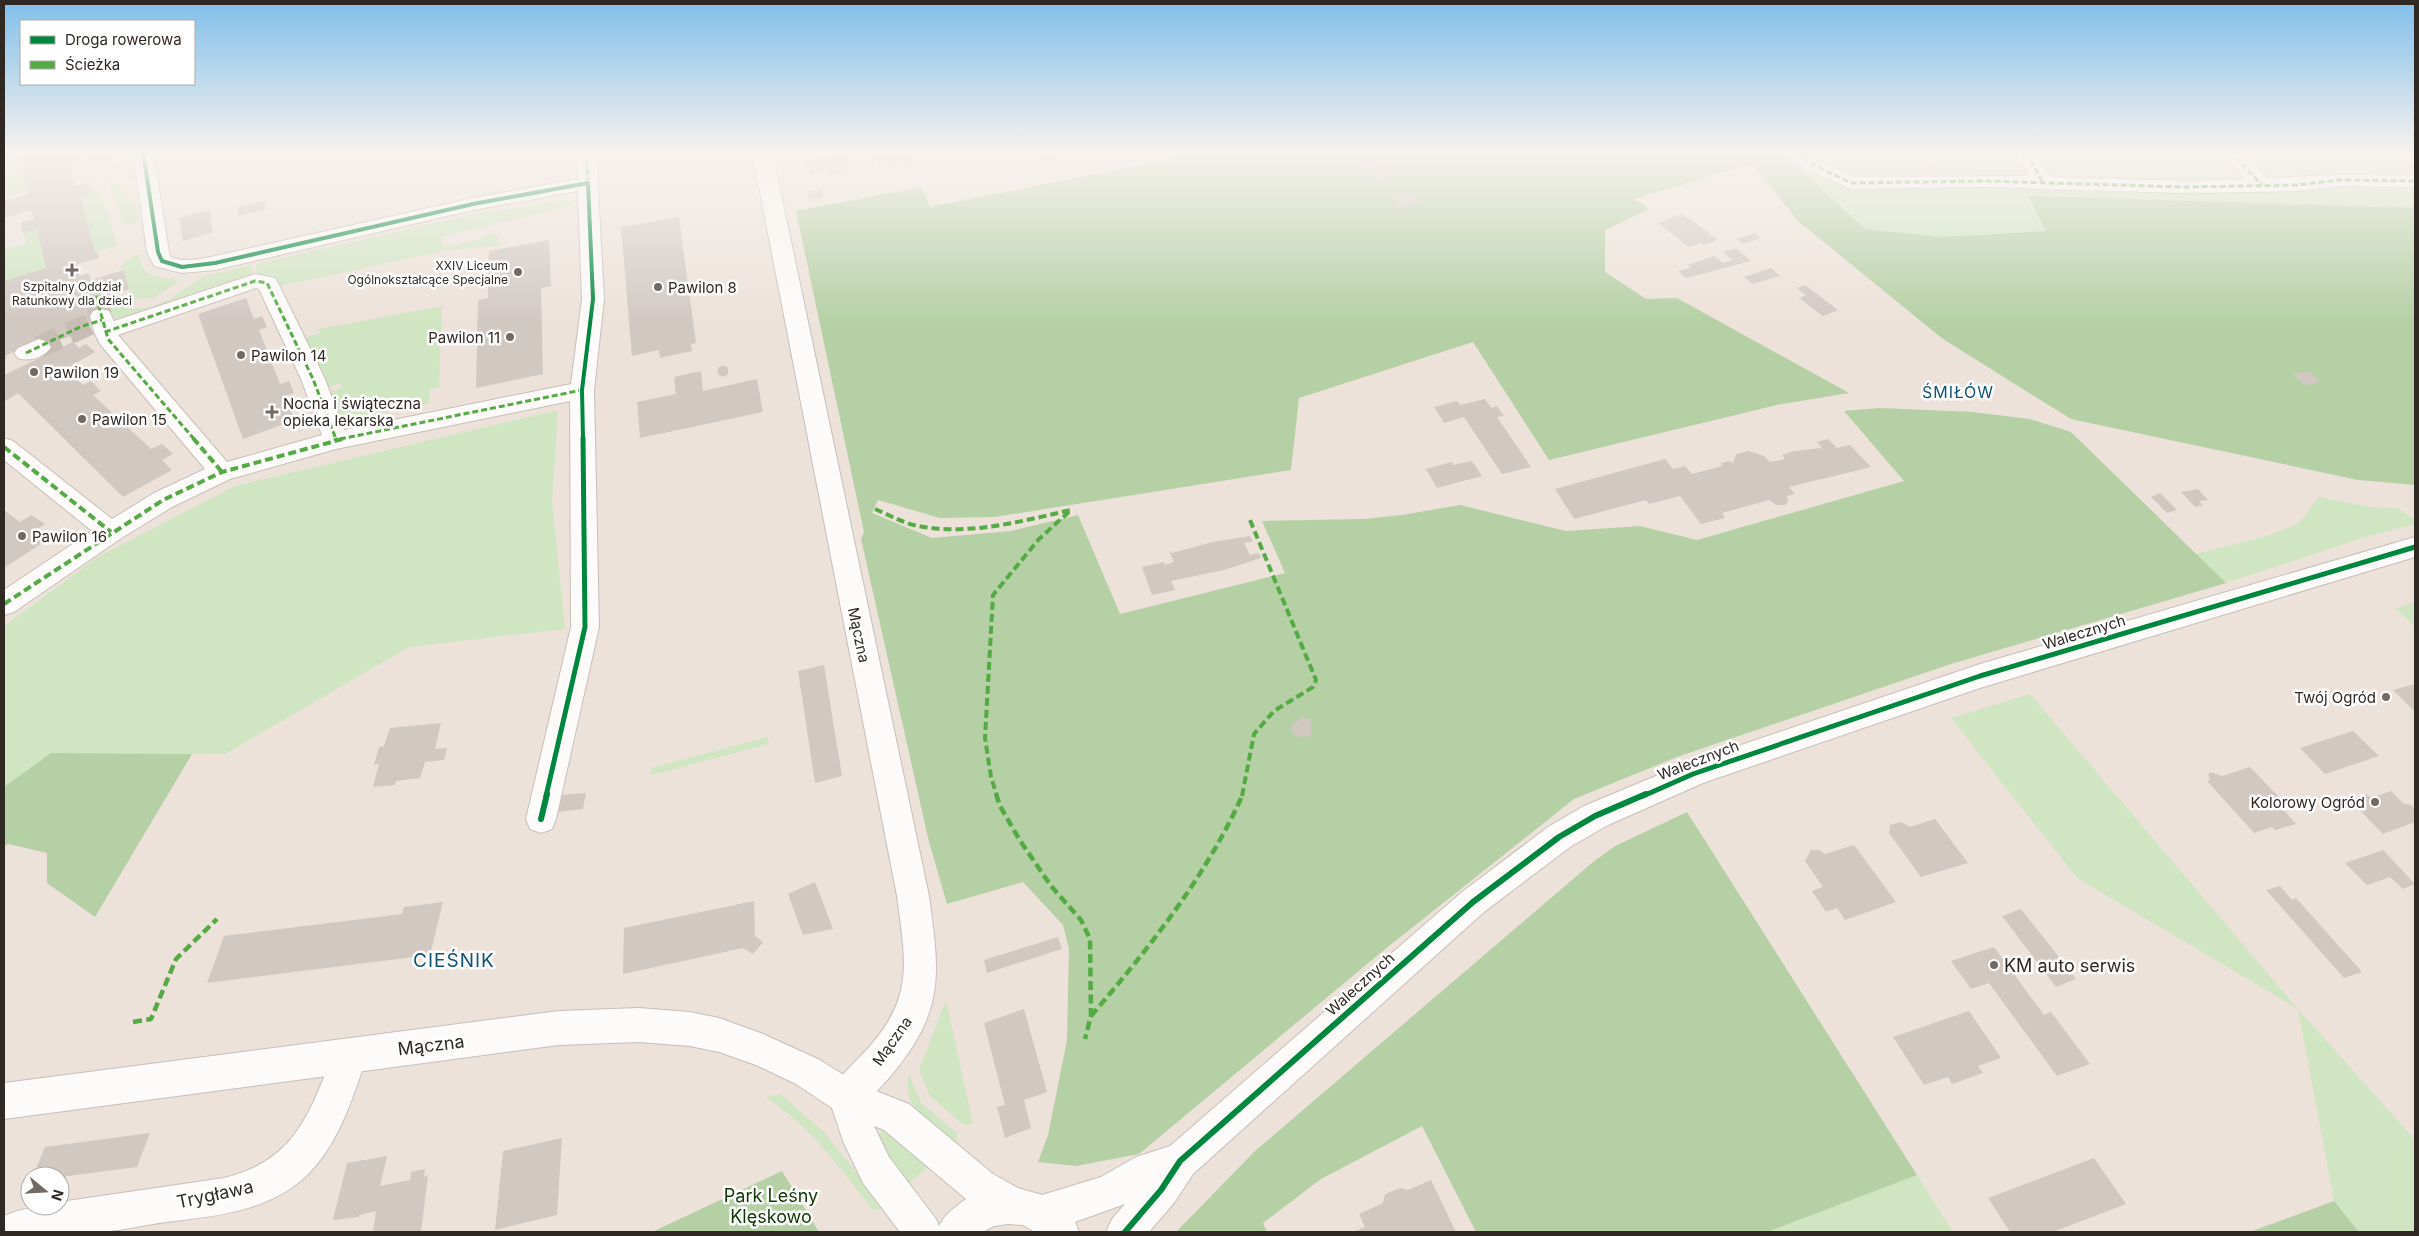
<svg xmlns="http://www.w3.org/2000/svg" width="2419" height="1236" font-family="Inter,sans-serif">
<rect width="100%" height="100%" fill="#ede2da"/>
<g fill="#d0e5c1">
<polygon points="15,151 25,151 25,154 19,156 27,190 9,196 4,173 4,154"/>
<polygon points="1781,151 2415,151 2415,208 2028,197 2046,231 1941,237 1865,229"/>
<polygon points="132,159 135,159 136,177 129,180 114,164"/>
<polygon points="107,178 109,178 135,205 141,219 135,221 135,224 123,224"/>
<polygon points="88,182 91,182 104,202 117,245 95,252 80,196 91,193"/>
<polygon points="562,200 577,201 568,206 456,234 530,213 442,237 443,247 475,241 490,233 498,236 500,245 444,251 279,286 273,275 257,276 256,264 469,215"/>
<polygon points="37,229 46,268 4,281 4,250 26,243 23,233"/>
<path d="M139,254C142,279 159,277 180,280L154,298L135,299L131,295L124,270L120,268L125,261Z"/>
<polygon points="251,265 252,278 118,320 113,317 109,303 131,309 151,307 170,299 204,276"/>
<polygon points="442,306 439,387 430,389 429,403 337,422 326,394 342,387 341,383 324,389 302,339 320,333 319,329"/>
<polygon points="558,410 552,501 565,629 409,647 225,754 51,753 4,787 4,626 98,557 235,486"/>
<polygon points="2319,497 2370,507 2397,508 2415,519 2415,524 2362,538 2226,583 2195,554 2270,535 2299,523"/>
<polygon points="2415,602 2415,627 2395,608"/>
<polygon points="2030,694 2298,1009 2415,1140 2415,1232 2359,1232 2334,1201 2298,1009 2077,878 1951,718"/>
<polygon points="767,737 769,744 652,775 651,768"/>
<polygon points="946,1000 973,1124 964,1125 930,1096 919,1070"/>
<path d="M909,1074L921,1103L957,1133L956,1145C933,1125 901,1110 909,1074Z"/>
<path d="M780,1094L824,1132L885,1208L873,1210C840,1168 811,1126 765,1097Z"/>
<polygon points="885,1128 928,1167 908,1184 875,1139"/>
<polygon points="1917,1175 1953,1232 1766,1231"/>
</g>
<g fill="#b4d0a4">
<polygon points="1211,151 1781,151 1865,229 1941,237 2046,231 2028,196 2415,208 2415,485 2358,480 2071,419 1943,339 1798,221 1752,164 1634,199 1649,209 1605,230 1605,272 1646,299 1677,298 1849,393 1777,405 1549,460 1473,342 1299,398 1291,470 995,517 940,518 878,500 872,513 932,538 1011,531 1078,515 1120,614 1285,573 1262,521 1364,519 1402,515 1460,505 1566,531 1640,526 1697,540 1904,481 1844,411 1880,408 1972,412 2030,419 2071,432 2226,583 1951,664 1677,757 1574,799 1379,954 1139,1154 1076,1166 1038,1162 1048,1135 1067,1040 1069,949 1063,925 1023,882 947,904 929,842 861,539 864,532 796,211 921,187 930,207"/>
<polygon points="51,753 192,754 95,917 47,883 47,853 9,844 4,846 4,787"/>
<polygon points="1687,812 1917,1175 1767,1232 1476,1232 1422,1126 1321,1179 1263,1223 1267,1232 1176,1232 1255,1151 1593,862 1615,846"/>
<polygon points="782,1171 819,1232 652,1232"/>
<polygon points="2334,1201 2359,1232 2250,1232"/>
</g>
<g fill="#d1c8c2">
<polygon points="67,151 68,155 83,151 110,151 112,157 91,165 88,155 69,160 76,186 88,182 91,193 80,196 95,252 97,252 99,258 77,264 80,276 88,273 91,280 124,270 129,289 106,297 106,305 101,315 82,331 47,346 21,348 5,356 7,358 4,360 4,311 8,308 4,309 4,281 46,268 37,229 23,233 21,223 34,219 31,210 4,218 4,201 28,194 19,156 28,151"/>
<polygon points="873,151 909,151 915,167 904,169 902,164 879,168"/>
<polygon points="941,151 968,151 968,152 943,156"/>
<polygon points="1036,151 1052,151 1056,159 1041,162"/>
<polygon points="1349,151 1364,151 1390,177 1377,181"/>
<polygon points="847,155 852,169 829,176 827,170 810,174 806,161"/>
<polygon points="822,189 824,197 809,200 808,191"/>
<polygon points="1410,191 1421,203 1400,210 1394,204 1398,203 1391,196"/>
<polygon points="264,201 266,209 239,216 237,208"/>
<polygon points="209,210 213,232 183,241 179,218"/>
<polygon points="1682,214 1697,224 1717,240 1704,245 1700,243 1689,247 1658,223"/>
<polygon points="679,217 696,343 691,344 692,351 660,358 659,350 632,356 621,227"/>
<polygon points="1755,233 1761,238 1743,244 1737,239"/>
<polygon points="549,240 551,286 541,288 543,374 476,388 478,300 488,298 489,251"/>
<polygon points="1736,248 1751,261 1686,278 1678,271 1691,268 1688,265 1714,256 1723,263 1732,260 1723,252"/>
<polygon points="1771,268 1780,276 1752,284 1744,277"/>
<polygon points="1805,285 1838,310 1823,316 1799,298 1806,295 1797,288"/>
<polygon points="246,298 254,319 262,316 267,327 259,330 280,384 289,381 294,393 285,396 295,420 243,439 198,314"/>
<polygon points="73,342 79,348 86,344 95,352 66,369 83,385 91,381 101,391 93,395 151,449 162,444 173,454 162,460 172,470 123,497 18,393 4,402 4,375"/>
<circle cx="723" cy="371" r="5.5"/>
<polygon points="701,371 703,391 757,379 763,412 640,438 637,402 676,394 674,377"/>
<polygon points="2309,371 2321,382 2305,385 2292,374"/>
<polygon points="1485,399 1491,408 1497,406 1504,416 1497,417 1531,467 1502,474 1464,417 1444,423 1434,407 1457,401 1460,405"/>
<polygon points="1828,439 1837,448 1850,445 1871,467 1789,487 1795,494 1787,496 1788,501 1785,505 1776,505 1769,500 1722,513 1725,518 1701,524 1680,496 1649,504 1646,500 1574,519 1555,489 1665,459 1673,469 1685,466 1692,474 1722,466 1721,463 1729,461 1733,463 1736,454 1749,451 1764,456 1770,462 1785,459 1782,455 1794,451 1822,448 1817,442"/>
<polygon points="1472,461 1482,476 1437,488 1426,469 1452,462 1453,465"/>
<polygon points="2198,489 2208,500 2199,501 2203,505 2195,507 2181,492"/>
<polygon points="2160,493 2177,510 2167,513 2151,497"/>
<polygon points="4,510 20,522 31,515 45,524 33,532 47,540 4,568"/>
<polygon points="1250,536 1253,541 1244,543 1250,555 1259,553 1261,558 1224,570 1171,581 1175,590 1152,595 1142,567 1164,562 1165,565 1174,562 1169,550 1172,553 1213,542"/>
<polygon points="824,665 842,776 815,783 798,671"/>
<polygon points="2415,684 2415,712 2393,690"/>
<polygon points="1303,717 1311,721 1311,736 1297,737 1292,731 1292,724"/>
<polygon points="441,723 435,749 447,748 444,760 425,762 420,778 396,781 395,785 373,787 379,764 374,765 379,747 384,746 390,728"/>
<polygon points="2353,731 2379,756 2325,774 2300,748"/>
<polygon points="2250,767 2280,798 2275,800 2296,824 2275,830 2272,827 2254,833 2207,781 2210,780 2208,775 2210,772 2222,776"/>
<polygon points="2391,791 2403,803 2411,805 2415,810 2415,822 2383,834 2350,800 2367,794 2371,798"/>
<polygon points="586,793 583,809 558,812 562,795"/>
<polygon points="1935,819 1968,863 1921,877 1889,833 1890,825 1901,822 1910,827"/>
<polygon points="1854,845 1896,902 1845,920 1837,908 1826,912 1812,891 1823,887 1805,861 1811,850 1819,850 1825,854"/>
<polygon points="2383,850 2415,884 2403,889 2390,877 2367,885 2345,863"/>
<polygon points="815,882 833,929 803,935 788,894"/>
<polygon points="2280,886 2292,900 2296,898 2362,972 2344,978 2266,890"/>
<polygon points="754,901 755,936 763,942 753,954 743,948 623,974 624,928"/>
<polygon points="443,902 430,955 207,983 224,936 402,914 404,907"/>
<polygon points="2021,909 2066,966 2076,979 2056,987 2002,916"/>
<polygon points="1058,937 1062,949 987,973 984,960"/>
<polygon points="1994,947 2044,1015 2051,1012 2090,1064 2057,1076 1989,983 1971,989 1951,961"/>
<polygon points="1024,1009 1047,1092 1024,1100 1031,1128 1005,1138 997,1107 1005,1105 984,1023"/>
<polygon points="1969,1011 2001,1058 1978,1066 1983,1073 1952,1084 1948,1077 1924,1085 1893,1037"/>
<polygon points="150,1133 137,1167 60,1177 33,1176 45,1147"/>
<polygon points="562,1138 557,1215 495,1230 503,1151"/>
<polygon points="387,1156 380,1186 410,1180 411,1172 425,1169 424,1177 428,1175 421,1232 373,1232 376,1211 359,1215 359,1217 333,1220 347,1163"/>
<polygon points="2094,1158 2126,1204 2053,1232 2010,1232 1988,1198"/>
<polygon points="1431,1180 1456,1232 1353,1232 1365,1227 1359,1214 1383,1203 1385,1194 1400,1188 1408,1190"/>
</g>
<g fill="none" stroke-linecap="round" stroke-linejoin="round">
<g stroke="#c7bdb5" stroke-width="22" stroke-dasharray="22 11" stroke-linecap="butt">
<polyline points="96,296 101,315"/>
<polyline points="39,347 92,323"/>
</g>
<defs>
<g id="street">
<path d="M133,151H153L169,252L171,257C185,263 200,259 215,256L473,198L578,179L576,151H596L604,299L594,390L599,627L556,819L552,829L541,833L530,829L526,819L571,627L570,401L336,449L230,479L172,507L120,539L14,612L4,615V590L92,531L4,460V438L13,441L112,519L154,493L205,469L100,344L94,332L90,316L93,311L101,309L109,311L114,321L255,274L275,278L278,283L325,379L344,430L571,384L582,299L578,191L473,210L215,270L182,273L154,266L147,252ZM256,288L259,289L301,379L322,435L227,462L118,335Z"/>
<path d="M752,151H772L929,896C940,976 945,1012 889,1078C876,1092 864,1107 846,1115L833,1110L828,1097C837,1077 855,1063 869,1047C915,996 905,959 897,896Z"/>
<path d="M1787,151H1808L1817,159L1854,177L2029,176L2024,167L2005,151C2032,150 2037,154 2050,177L2185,181L2246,180L2219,151H2240L2268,179L2340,174L2415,175V187L2340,186L2297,191L2185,193L1984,187L1851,189L1803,167Z"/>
<path d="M1913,151H1934L1940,159L1937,163C1925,166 1920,161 1913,151Z"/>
<polygon points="2400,151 2415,151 2415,163 2408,161"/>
<path d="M39,339L47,342L51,347C44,358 29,362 18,358L14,353L18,348Z"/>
<path d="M350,1038L362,1043L367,1055C353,1098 338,1147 304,1178C266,1212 214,1216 166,1222C143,1225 121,1231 98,1232C67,1234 35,1232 4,1232V1216C22,1208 41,1206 60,1206V1202L224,1178C300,1160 311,1106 338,1043Z"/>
</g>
<path id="secondary" d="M2415,537V557L1980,688L1703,783L1606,826L1570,847L1484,912L1193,1174L1174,1203L1149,1232H1106L1112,1219L1125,1204L1075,1222L1079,1232H1035L1023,1225L1008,1224L994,1226L983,1232H900L863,1183L843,1141L832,1108L796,1084L756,1065L719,1052L690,1046L639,1042L559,1045L4,1119V1083L559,1011L639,1008L690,1012L719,1018L763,1034L820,1060L858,1084L909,1104L993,1174L1018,1188L1042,1195L1101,1177L1136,1157L1170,1146L1462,892L1548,827L1584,806L1682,765L1980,664ZM874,1126L884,1130L966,1199C955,1207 945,1214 939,1226L936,1219L889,1157Z"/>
</defs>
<use href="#street" stroke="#c6beb8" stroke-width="2"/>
<use href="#secondary" stroke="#c6beb8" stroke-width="2"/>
<use href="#street" fill="#fcfbf9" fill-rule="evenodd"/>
<use href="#secondary" fill="#fcfbf9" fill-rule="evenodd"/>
<g stroke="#54aa43" stroke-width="3" stroke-dasharray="6 3" stroke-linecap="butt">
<polyline points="586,151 588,183"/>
<polyline points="1797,151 1810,163 1851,183 1984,181 2185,187 2297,185 2340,180 2415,181"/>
<polyline points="1923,151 1930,159"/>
<polyline points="2015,151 2032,163 2043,183"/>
<polyline points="2229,151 2262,185"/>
<polyline points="2410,151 2415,157"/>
<polyline points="96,296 108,339 194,439"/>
<polyline points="105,332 255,281 267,283 313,379 336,439"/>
<polyline points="26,353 80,327 102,320"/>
<polyline points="340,439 582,390"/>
</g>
<g stroke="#54aa43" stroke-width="4" stroke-dasharray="8 4" stroke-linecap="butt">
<polyline points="193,438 222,472"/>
<polyline points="335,438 336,440"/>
<polyline points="4,447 111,532"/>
<path d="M875,509C889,515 903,523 918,526C969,536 1022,521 1071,510L1039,539L993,595L985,738L991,777L997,796"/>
<polyline points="4,604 163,500 222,472 346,438"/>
<polyline points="1242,796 1254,734 1274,711 1313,687 1316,680 1250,520"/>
</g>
<g stroke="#54aa43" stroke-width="4.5" stroke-dasharray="9 4.5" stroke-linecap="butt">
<polyline points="996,794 1000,806 1019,839 1051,886 1081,920 1090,939 1091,1016 1085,1039"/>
<path d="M1091,1016C1149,948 1206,877 1243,794"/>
<polyline points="133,1022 151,1019 176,959 217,919"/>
</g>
<defs>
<polyline id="cycleway-far2" points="143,151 158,252 162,261 182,267 215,263 473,204 588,183 593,299 582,390 583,439"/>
<g id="cycleway-far1">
<polyline points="546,796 585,627 583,438"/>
<polyline points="1643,796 1693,774 1980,676 2415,547"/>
</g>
<g id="cycleway">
<polyline points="541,819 547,794"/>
<polyline points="1125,1232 1161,1190 1180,1161 1473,902 1559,837 1595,816 1646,794"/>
</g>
</defs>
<use href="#cycleway-far2" stroke="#fff" stroke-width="6"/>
<use href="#cycleway-far1" stroke="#fff" stroke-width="8"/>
<use href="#cycleway" stroke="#fff" stroke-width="9"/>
<use href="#cycleway-far2" stroke="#00873e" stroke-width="4"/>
<use href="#cycleway-far1" stroke="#00873e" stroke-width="5"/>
<use href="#cycleway" stroke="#00873e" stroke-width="6"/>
</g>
<linearGradient id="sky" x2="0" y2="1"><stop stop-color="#80bfea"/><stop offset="0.47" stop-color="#f7f2ee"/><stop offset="1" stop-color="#f7f2ee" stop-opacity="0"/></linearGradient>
<rect width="2419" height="324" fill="url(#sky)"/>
<g fill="#726963" stroke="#fff" stroke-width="2">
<path d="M69.5 262.5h5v5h5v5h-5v5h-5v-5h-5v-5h5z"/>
<circle cx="518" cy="272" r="5"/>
<circle cx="658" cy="287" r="5"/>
<circle cx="510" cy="337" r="5"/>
<circle cx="241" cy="355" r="5"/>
<circle cx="34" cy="372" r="5"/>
<path d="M269.5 404.5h5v5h5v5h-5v5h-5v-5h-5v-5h5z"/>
<circle cx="82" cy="419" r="5"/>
<circle cx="22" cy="536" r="5"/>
<circle cx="2386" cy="697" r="5"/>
<circle cx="2375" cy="802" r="5"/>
<circle cx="1994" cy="965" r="5"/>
</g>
<g text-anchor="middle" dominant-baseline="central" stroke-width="5" stroke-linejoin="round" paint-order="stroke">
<g font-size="12" fill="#302823" stroke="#fff" text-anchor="end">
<text x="508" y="265">XXIV Liceum<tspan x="508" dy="14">Ogólnokształcące Specjalne</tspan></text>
<text x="72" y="286" text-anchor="middle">Szpitalny Oddział<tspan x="72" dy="14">Ratunkowy dla dzieci</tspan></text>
</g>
<g font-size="15" fill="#302823" stroke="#fff" text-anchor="start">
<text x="668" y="287">Pawilon 8</text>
<text x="500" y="337" text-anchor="end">Pawilon 11</text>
<text x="251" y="355">Pawilon 14</text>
<text x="44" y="372">Pawilon 19</text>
<text x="283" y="403">Nocna i świąteczna<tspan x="283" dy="17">opieka lekarska</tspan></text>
<text x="92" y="419">Pawilon 15</text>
<text x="32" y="536">Pawilon 16</text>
<text x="2376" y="697" text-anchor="end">Twój Ogród</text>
<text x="2365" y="802" text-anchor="end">Kolorowy Ogród</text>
</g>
<g font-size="15" fill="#302823" stroke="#fff">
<text transform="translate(2084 632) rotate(-17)">Walecznych</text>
<text transform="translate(859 635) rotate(78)">Mączna</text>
<text transform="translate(1698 760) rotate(-21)">Walecznych</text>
<text transform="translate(1360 984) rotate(-42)">Walecznych</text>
<text transform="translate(892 1041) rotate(-55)">Mączna</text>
</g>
<g font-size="16" letter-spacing="1" fill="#125372" stroke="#fff">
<text x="1958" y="392">ŚMIŁÓW</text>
</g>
<g font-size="18" fill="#302823" stroke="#fff" text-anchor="start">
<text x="2004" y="965">KM auto serwis</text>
</g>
<g font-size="18" fill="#302823" stroke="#fff">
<text transform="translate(431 1045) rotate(-7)">Mączna</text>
<text transform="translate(215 1194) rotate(-12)">Trygława</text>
</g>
<g font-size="18" fill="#103805" stroke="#fff">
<text x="771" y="1195">Park Leśny<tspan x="771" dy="21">Klęskowo</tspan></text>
</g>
<g font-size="19" letter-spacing="1" fill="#125372" stroke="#fff">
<text x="454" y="960">CIEŚNIK</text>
</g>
</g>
<rect width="2419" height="1236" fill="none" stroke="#302823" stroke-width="10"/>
<rect x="20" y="20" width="175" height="65" fill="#ffffff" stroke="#aca9a7"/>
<rect x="30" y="36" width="25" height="8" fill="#00873e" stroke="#aca9a7"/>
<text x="65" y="45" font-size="15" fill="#302823">Droga rowerowa</text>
<rect x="30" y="61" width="25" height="8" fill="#54aa43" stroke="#aca9a7"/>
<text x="65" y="70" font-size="15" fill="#302823">Ścieżka</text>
<g transform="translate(45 1191) rotate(108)"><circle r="24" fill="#ffffff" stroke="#aca9a7"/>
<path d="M0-4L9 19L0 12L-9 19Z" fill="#726963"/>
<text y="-8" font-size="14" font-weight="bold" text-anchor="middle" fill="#302823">N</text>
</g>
</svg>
